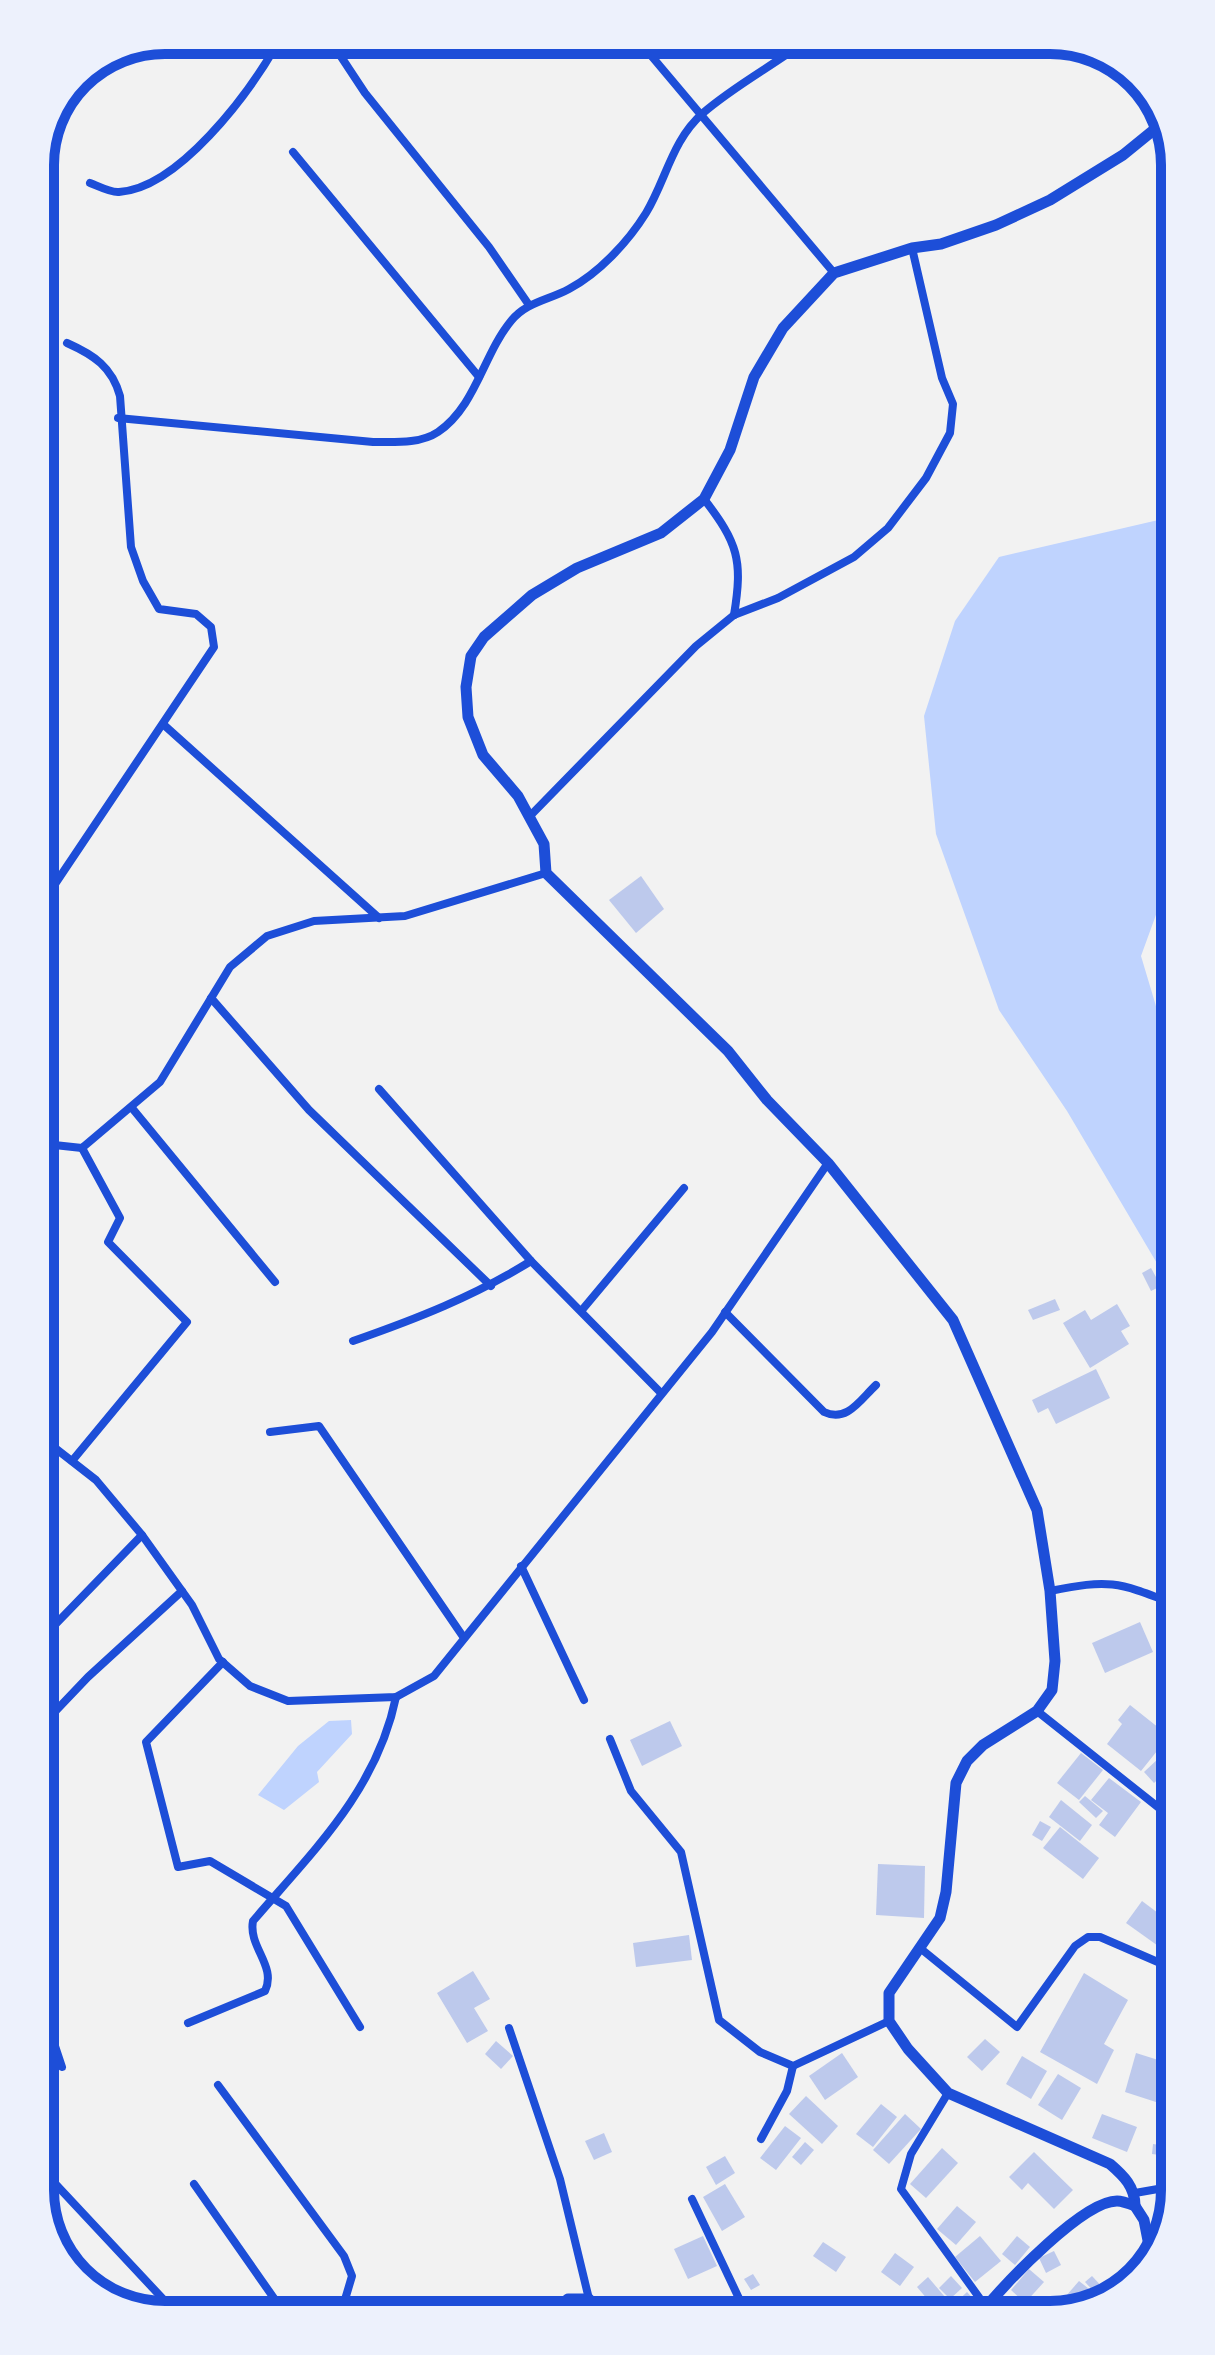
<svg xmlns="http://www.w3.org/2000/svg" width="1215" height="2355" font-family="'Source Sans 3',sans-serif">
<rect width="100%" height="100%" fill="#f2f2f2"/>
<g fill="#bfd3fe">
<polygon points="1167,518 1169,879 1141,956 1170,1053 1171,1287 1067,1111 999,1010 936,834 924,716 955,621 999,557"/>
<polygon points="351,1720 352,1734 317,1772 319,1782 284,1810 258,1795 298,1746 329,1721"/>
</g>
<g fill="#bdc9ec">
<polygon points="641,876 664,909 636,933 609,900"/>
<polygon points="1151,1268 1161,1286 1151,1291 1142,1273"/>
<polygon points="1055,1299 1060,1310 1033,1320 1028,1310"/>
<polygon points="1117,1304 1130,1326 1121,1331 1129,1344 1090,1368 1063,1323 1085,1310 1091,1320"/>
<polygon points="1096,1369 1110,1398 1056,1424 1048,1408 1038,1413 1032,1400"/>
<polygon points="1140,1622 1153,1652 1105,1673 1092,1643"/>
<polygon points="1130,1705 1169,1736 1141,1771 1107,1744 1122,1724 1118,1720"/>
<polygon points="670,1721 682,1746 642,1766 630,1740"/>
<polygon points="1081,1753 1103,1770 1079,1800 1057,1783"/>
<polygon points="1159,1758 1169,1769 1154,1783 1144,1772"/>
<polygon points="1109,1778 1141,1802 1115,1837 1099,1825 1108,1813 1091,1800"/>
<polygon points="1085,1796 1103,1811 1096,1818 1079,1802"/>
<polygon points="1061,1800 1092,1825 1080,1841 1049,1817"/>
<polygon points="1040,1821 1051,1827 1042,1841 1032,1835"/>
<polygon points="1060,1827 1099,1858 1083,1879 1043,1848"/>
<polygon points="878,1864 925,1866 924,1918 876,1915"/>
<polygon points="1142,1901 1174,1925 1161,1948 1126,1923"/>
<polygon points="689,1935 692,1960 636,1967 633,1943"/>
<polygon points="473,1971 490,1999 474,2008 488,2031 467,2043 437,1993"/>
<polygon points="1084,1973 1128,2000 1104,2044 1114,2050 1097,2084 1040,2052"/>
<polygon points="985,2039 1000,2052 982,2071 967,2057"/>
<polygon points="496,2041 513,2056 501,2069 485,2054"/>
<polygon points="842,2053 858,2077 825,2100 809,2076"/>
<polygon points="1136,2053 1171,2064 1159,2103 1125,2092"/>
<polygon points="1022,2056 1047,2071 1031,2099 1006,2084"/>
<polygon points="1058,2074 1081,2088 1062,2120 1038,2105"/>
<polygon points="806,2096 838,2126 822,2144 789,2114"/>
<polygon points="881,2104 897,2117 873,2147 856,2134"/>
<polygon points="905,2114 921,2129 889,2164 873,2150"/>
<polygon points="1102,2114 1137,2127 1127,2152 1092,2138"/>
<polygon points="1169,2123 1175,2124 1175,2157 1152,2154 1153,2144 1166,2146"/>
<polygon points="785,2126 801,2138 776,2170 760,2158"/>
<polygon points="604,2133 612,2152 594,2160 585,2141"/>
<polygon points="805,2142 814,2150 801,2165 792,2157"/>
<polygon points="942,2148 958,2163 926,2198 910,2184"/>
<polygon points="1034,2152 1073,2190 1054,2209 1028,2183 1022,2190 1009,2177"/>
<polygon points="725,2156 735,2173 716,2185 706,2167"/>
<polygon points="725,2184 745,2217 722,2231 703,2197"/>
<polygon points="957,2206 976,2222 956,2245 937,2229"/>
<polygon points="1169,2209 1164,2227 1157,2229 1153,2214"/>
<polygon points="703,2236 717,2266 688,2279 674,2249"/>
<polygon points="980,2236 1001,2261 975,2282 955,2257"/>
<polygon points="1017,2236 1030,2247 1015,2265 1002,2254"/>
<polygon points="823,2242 846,2257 836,2272 813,2256"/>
<polygon points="1054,2251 1061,2265 1046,2273 1039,2258"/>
<polygon points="895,2253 914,2267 900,2286 881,2272"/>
<polygon points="1029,2269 1044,2282 1025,2303 1011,2290"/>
<polygon points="753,2274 760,2285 751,2290 744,2279"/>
<polygon points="951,2276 962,2288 950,2299 939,2288"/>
<polygon points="1092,2276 1105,2290 1098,2296 1085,2282"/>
<polygon points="928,2277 945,2297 934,2307 917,2287"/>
<polygon points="1079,2281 1098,2296 1090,2306 1078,2306 1066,2296"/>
<polygon points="967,2292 978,2304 951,2307"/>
</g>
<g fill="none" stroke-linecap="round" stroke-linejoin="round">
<g stroke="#1d4ed8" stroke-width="8">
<polyline points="330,40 365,93 489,247 529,305"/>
<polyline points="638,40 834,273"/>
<polyline points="293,152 479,377"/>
<path d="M90,183C98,186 111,193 119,192C179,188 248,94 276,46L274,40"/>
<path d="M118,418L373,442C395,442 420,444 438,432C476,406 483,355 511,321C526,302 549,300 569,289C599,273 628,242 646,213C666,180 672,140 703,113C734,86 774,65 807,40"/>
<path d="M704,499C738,543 743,560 734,615"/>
<polyline points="164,725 379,918"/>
<polyline points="530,816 696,646 734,615 778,598 854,557 888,528 926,478 950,433 953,404 942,378 912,248"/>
<path d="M43,902L214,647L211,627L196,614L159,609L143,581L131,547L120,396C112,367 94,355 67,343"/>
<polyline points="211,998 309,1110 491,1286"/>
<polyline points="379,1089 531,1261 661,1393"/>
<polyline points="132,1108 275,1282"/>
<polyline points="45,1144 82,1148 160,1082 230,967 267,936 314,921 405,916 546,873"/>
<polyline points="582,1310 684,1188"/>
<path d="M725,1312L824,1412C847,1423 860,1400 876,1385"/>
<path d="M353,1341C416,1319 475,1296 531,1261"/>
<polyline points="270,1432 319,1426 464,1638"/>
<polyline points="46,1441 96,1480 142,1535 192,1605 219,1659 250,1686 288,1701 396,1697 434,1676 712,1332 828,1163"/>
<polyline points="46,1460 55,1448"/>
<polyline points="72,1461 187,1322 108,1242 120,1218 82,1148"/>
<polyline points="521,1566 584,1700"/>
<path d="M1050,1591C1110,1579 1117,1582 1172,1603"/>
<polyline points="47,1633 142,1535"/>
<polyline points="223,1662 146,1742 178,1867 210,1861 286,1906 360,2027"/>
<polyline points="1037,1711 1173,1819"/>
<polyline points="47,1720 88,1677 182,1591"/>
<polyline points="610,1739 631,1791 681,1852 719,2020 760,2052 793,2066 889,2021"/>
<polyline points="920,1948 1017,2027 1075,1946 1088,1937 1100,1937 1174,1969"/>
<path d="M188,2023L265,1991C277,1966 248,1947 253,1921C313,1851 377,1790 396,1697"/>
<polyline points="48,2025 62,2067"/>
<polyline points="509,2028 560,2179 589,2299"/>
<polyline points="218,2085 344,2256 352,2276 341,2313"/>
<polyline points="948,2093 911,2154 901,2189 986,2307"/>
<polyline points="761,2139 787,2091 793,2066"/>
<polyline points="49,2177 178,2315"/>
<polyline points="194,2184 285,2314"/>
<polyline points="1135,2193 1175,2186"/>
<polyline points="692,2199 744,2309"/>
</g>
<g stroke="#1d4ed8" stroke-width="11">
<path d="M1135,2206C1135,2187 1124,2176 1110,2164L948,2093L908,2049L889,2021V1993L940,1918L946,1892L956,1783L967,1761L983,1745L1037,1711L1052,1690L1055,1661L1050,1591L1037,1510L953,1320L828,1163L767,1100L728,1051L546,873L544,844L518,796L483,755L468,717L466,687L471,656L484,637L532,595L577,568L661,533L704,499L730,450L754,377L783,328L834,273L912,248L941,244L996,225L1050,200L1123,155L1166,120"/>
<path d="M986,2307C1008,2281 1083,2201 1117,2201C1122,2201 1130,2204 1135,2206L1144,2220L1152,2261"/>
<polyline points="554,2311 568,2299 589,2299 597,2311"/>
</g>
</g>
<path d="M0 0H1215V2355H0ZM165 54H1050A111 111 0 0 1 1161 165V2190A111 111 0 0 1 1050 2301H165A111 111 0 0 1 54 2190V165A111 111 0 0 1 165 54Z" fill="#edf1fc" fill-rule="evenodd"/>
<path fill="none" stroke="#1d4ed8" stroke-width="10" d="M165 54H1050A111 111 0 0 1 1161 165V2190A111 111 0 0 1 1050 2301H165A111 111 0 0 1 54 2190V165A111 111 0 0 1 165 54Z"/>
</svg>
